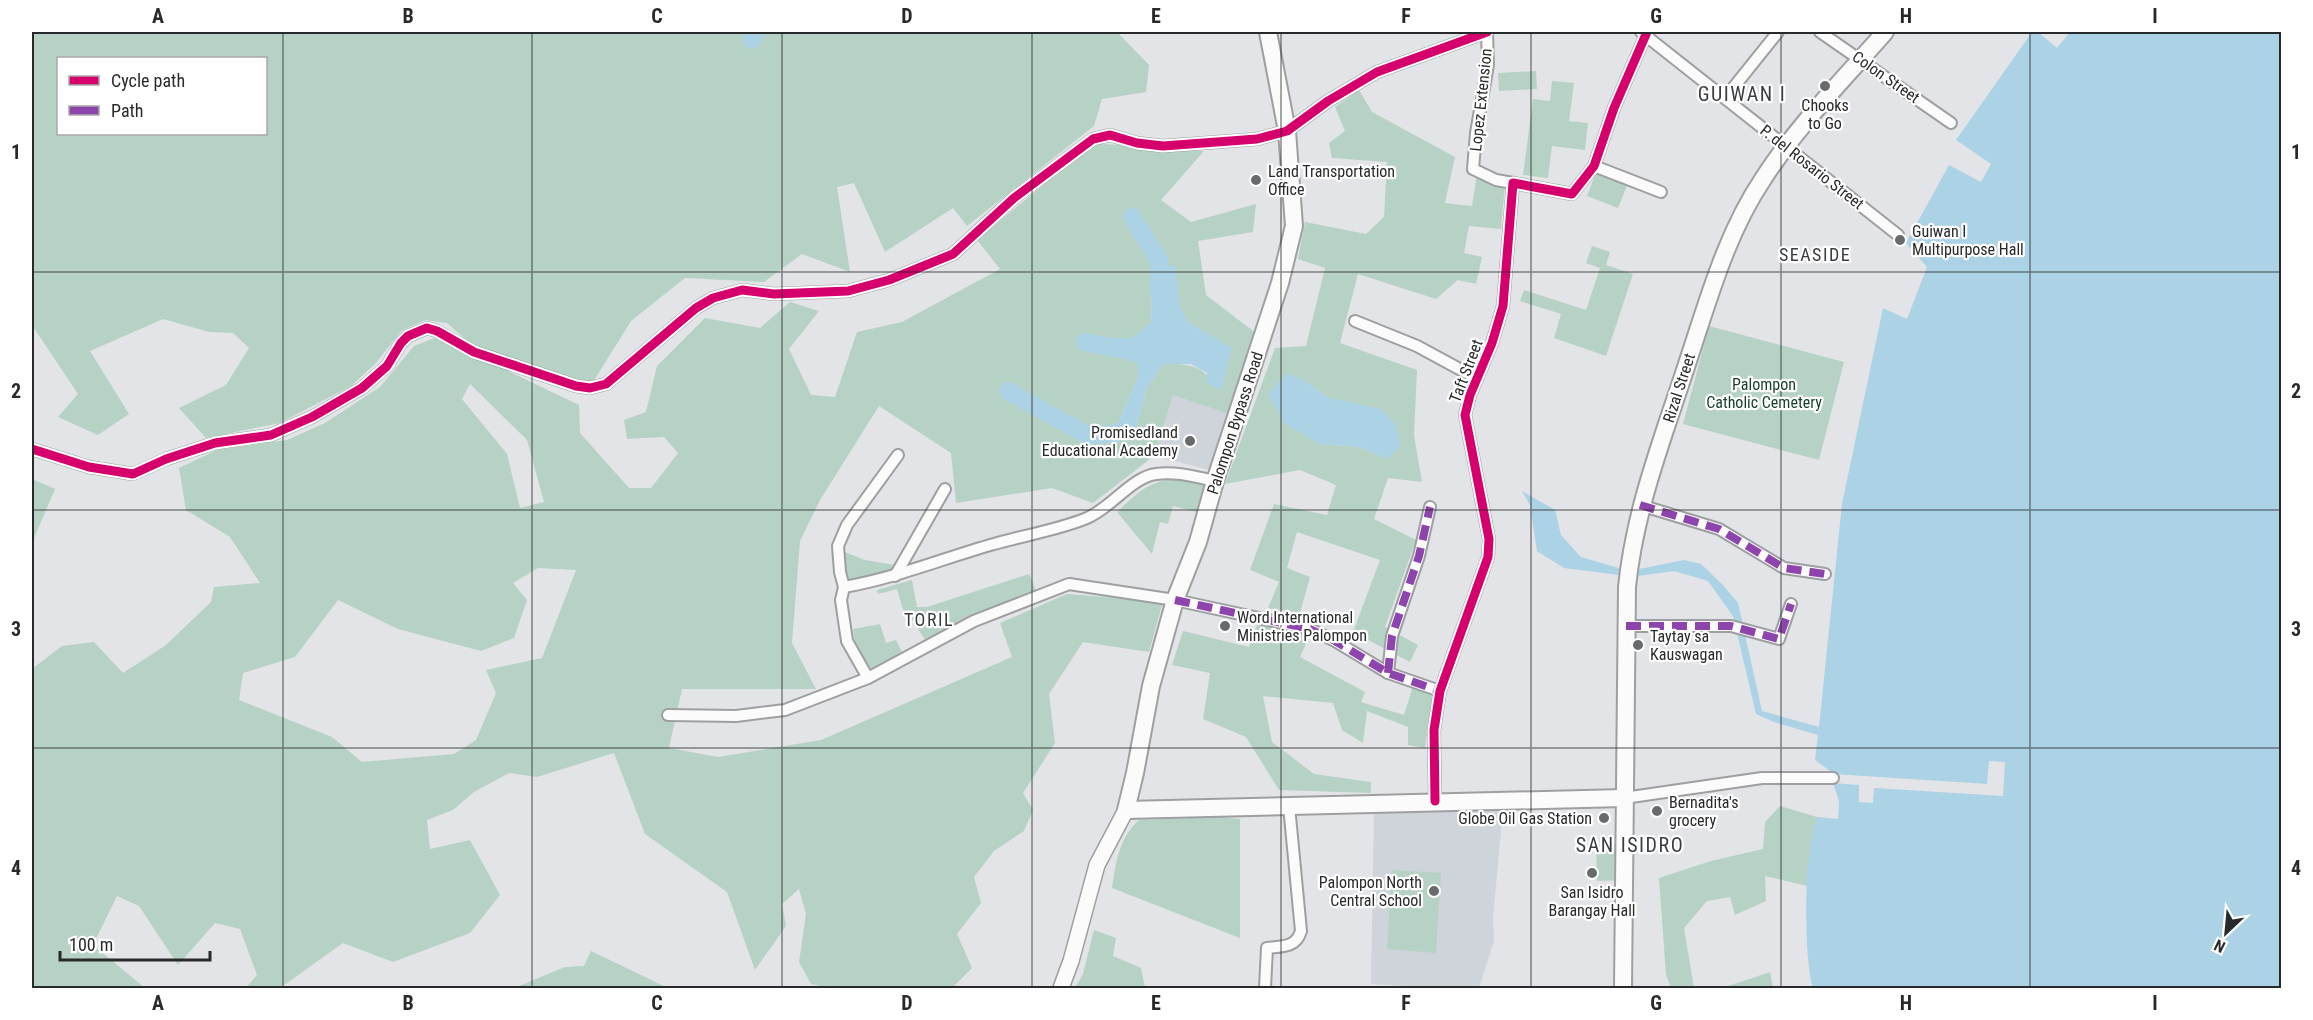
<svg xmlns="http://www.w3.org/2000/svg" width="2313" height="1020" font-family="'Roboto Condensed',sans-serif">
<rect width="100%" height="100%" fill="#e2e4e7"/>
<g fill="#cfd4db">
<polygon points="1173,394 1232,415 1210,470 1154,456"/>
<polygon points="1503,810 1493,917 1494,941 1479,988 1432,988 1371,984 1374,811"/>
</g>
<g fill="#b6d2c5" fill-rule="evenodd">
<path d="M32,32H1117L1149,65L1146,92L1102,99L1094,126L967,226L953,208L885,252L854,183L837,187L850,272L802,254L764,282L685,278L631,321L593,382L548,374L475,348L447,323L425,320L401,331L376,363L351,386L280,423L206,438L179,408L226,385L249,348L233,333L209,332L163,319L90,351L129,414L98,435L58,417L78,394L32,325ZM58,58H266V134H58Z"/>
<polygon points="1536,71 1537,89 1499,91 1498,73"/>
<polygon points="1552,81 1574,83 1569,121 1588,123 1585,150 1552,146 1548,178 1523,175 1533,99 1550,101"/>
<path d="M1359,90L1372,112L1455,157L1445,203L1472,206L1477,174L1505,185L1501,229L1469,226L1464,253L1482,257L1476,284L1458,280L1436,299L1358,274L1340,343L1417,370L1414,435L1422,482L1388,478L1374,519L1416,540L1385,627L1418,645L1410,662L1353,632L1380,560L1297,532L1287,568L1310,577L1300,613L1268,608L1279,582L1250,570L1274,504L1327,515L1336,485L1300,470L1225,484L1275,348L1306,346L1325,268L1298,259L1305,222L1366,234L1384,217L1387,162L1332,158L1329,143L1345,131L1335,107ZM1307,382L1329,398L1388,459L1359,447L1320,444Z"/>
<path d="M1092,144C1129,144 1166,151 1204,151L1161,200L1191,222L1256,204L1253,232L1198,241L1206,295L1257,334L1232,415L1173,395L1154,456L1093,503L1052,488L956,503L951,453L879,406L820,500L800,541L792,643L816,689H682L669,748L718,757L821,740L1012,657L1000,623L1067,594L1143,600L1162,605L1149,652L1083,642L1049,694L1055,743L1023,793L1033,810L1024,831L994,851L974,877L981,903L957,934L972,968L952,988H830L811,984L799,962L806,914L799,889L782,904L786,926L755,970L727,892L645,834L614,753L537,777L509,773L474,792L453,810L427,820L430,849L470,840L500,895L470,933L393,962L343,943L280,988H246L257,975L240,929L215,923L178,965L139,906L117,896L93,945L145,988H32V913L34,911L32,901V669L62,646L94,642L123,673L166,645L211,602L214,587L260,583L230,537L186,510L179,468L217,450L287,440L325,423L380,387L414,346L437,337L579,405L580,433L629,488H651L678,453L664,437L627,439L624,420L646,412L657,366L705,318L760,328L790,302L819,311L789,349L811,395L835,397L857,332L902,322L1000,269L977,240ZM1153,268L1188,322L1231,348L1221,390C1200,365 1195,364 1163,364L1146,390L1133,436L1108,440L1071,430L1074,423L1101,429L1119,422L1138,377V363L1090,347L1131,339L1151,323ZM470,384L527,440L544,502L520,508L507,454L462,399ZM538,568L576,570L542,658L486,670L496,693L476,740L454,754L362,762L332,737L239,700L243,673L295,657L338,600L398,629L481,651L514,638L527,600L513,583Z"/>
<polygon points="1597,170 1628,183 1618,208 1587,196"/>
<polygon points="1592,246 1610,252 1606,265 1633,274 1606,356 1554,338 1561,314 1520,301 1524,290 1586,310 1600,268 1586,263"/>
<polygon points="1709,326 1844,362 1819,460 1683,424"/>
<path d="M1180,478L1206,485L1197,512L1173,506L1168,524L1160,522L1152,554L1117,512C1140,491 1148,481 1180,478Z"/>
<polygon points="32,479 55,489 32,543"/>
<polygon points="842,551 865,560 895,565 891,574 849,583 844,580"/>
<polygon points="1029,574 1037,593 927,643 908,613 904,613 897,589 878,594 877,590 912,580 917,607 927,607"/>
<polygon points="1258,622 1311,633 1300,657 1365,692 1361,702 1404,715 1413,686 1433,693 1425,748 1408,745 1408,727 1367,711 1363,743 1342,730 1333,703 1263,696 1272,742 1314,774 1371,782 1371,793 1279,790 1246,737 1203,719 1210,673 1172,665 1183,631 1249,647"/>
<polygon points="880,624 886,643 896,640 904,656 873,671 855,645 853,629"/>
<polygon points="1780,806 1817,817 1848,821 1820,905 1807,886 1765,876 1766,901 1735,915 1730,897 1707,901 1684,928 1694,988 1671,988 1666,975 1659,878 1711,861 1763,849 1765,822"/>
<path d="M1220,817L1240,819V938L1112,888C1116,862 1119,838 1139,820Z"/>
<polygon points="1623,844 1624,880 1597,881 1596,845"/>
<polygon points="1392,870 1441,873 1436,953 1387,949"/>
<polygon points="1094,930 1116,938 1113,956 1141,968 1145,988 1075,988 1083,974"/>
<polygon points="591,951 668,988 514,988 565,967 584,966"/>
<polygon points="1770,972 1773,988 1722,988"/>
</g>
<g fill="#acd2e6">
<path d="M2032,32H2038L2057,48L2070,32H2281V988H1813C1803,955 1804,849 1817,817L1838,819L1839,801L1833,783L1834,774L1815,760L1818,735L1774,722L1756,714L1733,616L1708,581L1674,571L1638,576L1639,569L1684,560L1701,564L1723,585L1738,603L1762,711L1819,727L1842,504L1883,308L1907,319L1927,267L1906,243L1949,165L1981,182L1991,164L1956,140Z"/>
<polygon points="1175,265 1180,308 1188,322 1232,348 1221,390 1207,383 1207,373 1191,364 1163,364 1146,390 1133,436 1108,440 1071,430 1074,423 1101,429 1119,422 1138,377 1137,363 1089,347 1092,338 1131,338 1151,323 1153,268"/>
<polygon points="1288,373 1307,382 1329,398 1381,409 1396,425 1401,445 1388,459 1359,447 1320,444 1284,423 1268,393"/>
<polygon points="1522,491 1555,510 1561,535 1581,557 1619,568 1619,575 1564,568 1537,551 1530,505"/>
</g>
<polygon fill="#e2e4e7" points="1989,761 2005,762 2003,796 1874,788 1873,803 1859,802 1859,785 1833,783 1834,774 1987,784"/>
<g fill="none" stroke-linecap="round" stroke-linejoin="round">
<g stroke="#acd2e6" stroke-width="18">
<polyline points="752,40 756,32"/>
<polyline points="1132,217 1159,260 1159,291"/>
<polyline points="1085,342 1115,348"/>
<polyline points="1008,391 1087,435 1115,434"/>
</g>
<defs>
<g id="street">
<polyline points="1487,32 1488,65 1476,133 1473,169 1496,180 1513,183"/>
<polyline points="1641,32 1898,235"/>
<polyline points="1820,32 1951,123"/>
<polyline points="1725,98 1778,32"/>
<polyline points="1594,166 1661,192"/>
<polyline points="1355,321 1417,346 1476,378"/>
<polyline points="32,449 89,467 133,474 166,459 215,443 271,435 312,417 362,388 387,366 401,343 408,336 427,328 437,331 474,352 576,386 590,388 606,384 696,308 713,298 742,290 774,294 848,291 889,280 953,254 1014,198 1093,139 1110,135 1137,143 1163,146 1257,139 1287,131 1328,101 1377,72 1487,32"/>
<polyline points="1640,505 1719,529 1784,568 1825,574"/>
<polyline points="895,576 945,489"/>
<path d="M844,587C896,578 944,558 994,544C1025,535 1058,530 1087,518C1111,508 1132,477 1156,474C1176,471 1196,477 1215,481"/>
<polyline points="1626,626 1731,626 1779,639 1791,604"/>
<polyline points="1388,673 1392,636 1419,556 1430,507"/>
<polyline points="868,678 847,641 841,600 844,587 840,572 838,546 847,525 898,455"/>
<polyline points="668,715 736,716 785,710 868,678 974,621 1069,584 1175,600 1310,629 1335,641 1388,673 1440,691"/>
<polyline points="1624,798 1762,778 1833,778"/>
<polyline points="1435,801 1434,730 1440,691 1488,557 1489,539 1465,415 1470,395 1492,343 1503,306 1513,183 1572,194 1594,166 1614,108 1647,32"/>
<path d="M1265,988L1267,948C1282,946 1296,948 1301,931L1289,806"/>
</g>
<polyline id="secondary" points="1061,988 1071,961 1097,865 1126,810"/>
<g id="primary">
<polyline points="1268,32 1287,131 1294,226 1280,283 1215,481 1198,542 1175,600 1151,686 1135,773 1126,810 1624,798"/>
<path d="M1623,988L1627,587C1635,508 1663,438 1687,364C1708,301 1726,234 1763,179C1797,126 1844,79 1885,32"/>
</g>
</defs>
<use href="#street" stroke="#9e9fa1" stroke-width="14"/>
<use href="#secondary" stroke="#9e9fa1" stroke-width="18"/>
<use href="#primary" stroke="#9e9fa1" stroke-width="20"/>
<use href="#street" stroke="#fbfbfb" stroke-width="10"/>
<use href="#secondary" stroke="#fbfbfb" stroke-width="15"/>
<use href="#primary" stroke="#fbfbfb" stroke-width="16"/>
<g stroke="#8e44ad" stroke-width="8" stroke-dasharray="15 8" stroke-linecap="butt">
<polyline points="1640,505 1719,529 1784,568 1825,574"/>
<polyline points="1175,600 1310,629 1335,641 1388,673 1440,691"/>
<polyline points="1626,626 1731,626 1779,639 1791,604"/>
<polyline points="1388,673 1392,636 1419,556 1430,507"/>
</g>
<defs>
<g id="cycleway">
<polyline points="32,449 89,467 133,474 166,459 215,443 271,435 312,417 362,388 387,366 401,343 408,336 427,328 437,331 474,352 576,386 590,388 606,384 696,308 713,298 742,290 774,294 848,291 889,280 953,254 1014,198 1093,139 1110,135 1137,143 1163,146 1257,139 1287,131 1328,101 1377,72 1487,32"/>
<polyline points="1435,801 1434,730 1440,691 1488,557 1489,539 1465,415 1470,395 1492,343 1503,306 1513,183 1572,194 1594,166 1614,108 1647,32"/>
</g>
</defs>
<use href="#cycleway" stroke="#fff" stroke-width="13"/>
<use href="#cycleway" stroke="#d6006c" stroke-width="9"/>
</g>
<path fill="none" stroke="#28292a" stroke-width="1.5" stroke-opacity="0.55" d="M283,32V988M532,32V988M782,32V988M1032,32V988M1281,32V988M1531,32V988M1781,32V988M2030,32V988M32,272H2282M32,510H2282M32,748H2282"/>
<g fill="#696a6c" stroke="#fff" stroke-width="2">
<circle cx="1825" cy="86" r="6"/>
<circle cx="1256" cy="180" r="6"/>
<circle cx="1900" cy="240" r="6"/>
<circle cx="1190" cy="441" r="6"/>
<circle cx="1225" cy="626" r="6"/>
<circle cx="1638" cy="645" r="6"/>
<circle cx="1657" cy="811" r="6"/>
<circle cx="1604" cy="818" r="6"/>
<circle cx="1592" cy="873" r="6"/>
<circle cx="1434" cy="891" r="6"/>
</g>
<g text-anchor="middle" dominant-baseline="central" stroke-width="4.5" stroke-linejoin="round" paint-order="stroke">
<g font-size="16" fill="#28292a" stroke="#fff">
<text transform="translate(1886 77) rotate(35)">Colon Street</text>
<text transform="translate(1481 100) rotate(-84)">Lopez Extension</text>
<text transform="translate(1812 167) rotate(38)">P. del Rosario Street</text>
<text transform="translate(1466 371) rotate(-69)">Taft Street</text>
<text transform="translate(1679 388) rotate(-72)">Rizal Street</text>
<text transform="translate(1235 423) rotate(-72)">Palompon Bypass Road</text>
</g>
<g font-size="16" fill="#28292a" stroke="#fff" text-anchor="start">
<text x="1825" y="105" text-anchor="middle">Chooks<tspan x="1825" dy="18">to Go</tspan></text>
<text x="1268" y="171">Land Transportation<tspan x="1268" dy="18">Office</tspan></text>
<text x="1912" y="231">Guiwan I<tspan x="1912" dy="18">Multipurpose Hall</tspan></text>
<text x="1178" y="432" text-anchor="end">Promisedland<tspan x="1178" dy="18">Educational Academy</tspan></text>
<text x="1237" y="617">Word International<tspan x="1237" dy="18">Ministries Palompon</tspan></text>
<text x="1650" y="636">Taytay sa<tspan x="1650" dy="18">Kauswagan</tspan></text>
<text x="1669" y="802">Bernadita's<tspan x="1669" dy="18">grocery</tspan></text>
<text x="1592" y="818" text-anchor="end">Globe Oil Gas Station</text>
<text x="1422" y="882" text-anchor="end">Palompon North<tspan x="1422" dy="18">Central School</tspan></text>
<text x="1592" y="892" text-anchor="middle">San Isidro<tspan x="1592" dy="18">Barangay Hall</tspan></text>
</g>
<g font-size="16" fill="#143f2b" stroke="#fff">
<text x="1764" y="384">Palompon<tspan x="1764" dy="18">Catholic Cemetery</tspan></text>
</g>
<g font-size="18" letter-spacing="1.5" fill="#3b3e41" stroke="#fff">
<text x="1815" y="254">SEASIDE</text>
<text x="929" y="619">TORIL</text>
</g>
<g font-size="20" letter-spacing="1.5" fill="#3b3e41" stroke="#fff">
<text x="1742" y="94">GUIWAN I</text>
<text x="1630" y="845">SAN ISIDRO</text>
</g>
</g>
<rect width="2313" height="1020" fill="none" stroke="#ffffff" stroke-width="66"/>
<rect x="57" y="57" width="210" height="78" fill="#ffffff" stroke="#a9a9aa" stroke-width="1.5"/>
<rect x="69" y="76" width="30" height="9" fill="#d6006c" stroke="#a9a9aa" stroke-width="1.5"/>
<text x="111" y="87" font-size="18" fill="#28292a">Cycle path</text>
<rect x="69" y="106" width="30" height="9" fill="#8e44ad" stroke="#a9a9aa" stroke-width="1.5"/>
<text x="111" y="117" font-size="18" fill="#28292a">Path</text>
<g transform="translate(2226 933) rotate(206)" stroke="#ffffff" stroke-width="4.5" paint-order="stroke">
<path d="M0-4.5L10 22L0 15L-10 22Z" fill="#28292a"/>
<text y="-9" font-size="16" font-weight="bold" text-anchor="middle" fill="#28292a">N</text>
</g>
<path d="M60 951v9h150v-9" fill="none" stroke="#28292a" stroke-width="3"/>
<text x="69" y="951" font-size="18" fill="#28292a" stroke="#ffffff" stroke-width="4.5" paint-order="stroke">100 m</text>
<rect x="33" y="33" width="2247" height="954" fill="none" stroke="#28292a" stroke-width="2"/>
<g font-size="20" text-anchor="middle" font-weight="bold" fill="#28292a">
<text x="158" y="23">A</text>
<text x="408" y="23">B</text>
<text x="657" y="23">C</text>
<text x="907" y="23">D</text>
<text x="1156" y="23">E</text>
<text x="1406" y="23">F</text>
<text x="1656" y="23">G</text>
<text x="1906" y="23">H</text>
<text x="2155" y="23">I</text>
<text x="16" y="159">1</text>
<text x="2296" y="159">1</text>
<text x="16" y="398">2</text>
<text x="2296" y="398">2</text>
<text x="16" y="636">3</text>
<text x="2296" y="636">3</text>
<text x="16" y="875">4</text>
<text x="2296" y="875">4</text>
<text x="158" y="1010">A</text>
<text x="408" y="1010">B</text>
<text x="657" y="1010">C</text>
<text x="907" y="1010">D</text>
<text x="1156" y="1010">E</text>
<text x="1406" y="1010">F</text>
<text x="1656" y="1010">G</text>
<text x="1906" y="1010">H</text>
<text x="2155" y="1010">I</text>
</g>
</svg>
